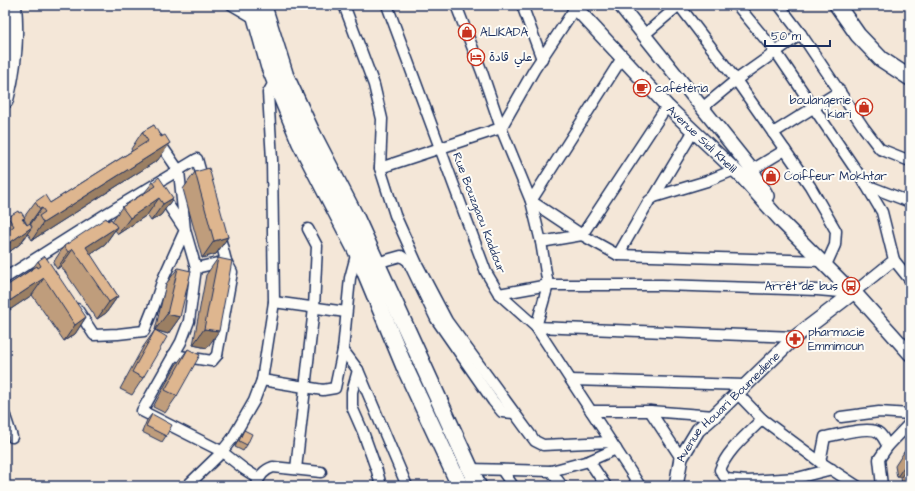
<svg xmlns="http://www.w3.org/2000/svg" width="915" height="491" font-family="'Architects Daughter','Playpen Sans Arabic',sans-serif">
<rect width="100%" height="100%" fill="#f4e7d8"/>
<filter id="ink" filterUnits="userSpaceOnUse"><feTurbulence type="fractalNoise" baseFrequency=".025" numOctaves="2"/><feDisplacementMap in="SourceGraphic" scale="8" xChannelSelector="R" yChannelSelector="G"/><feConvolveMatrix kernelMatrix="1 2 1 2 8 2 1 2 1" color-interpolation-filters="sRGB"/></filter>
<g filter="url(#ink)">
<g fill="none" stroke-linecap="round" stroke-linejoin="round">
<defs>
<g id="minor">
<polyline points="232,5 256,19"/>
<polyline points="344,5 374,85 382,119 380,168 395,215 417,264 447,321 535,441 543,445 611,442"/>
<polyline points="387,5 486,272 499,294 536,327 640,486"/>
<polyline points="456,5 482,72 501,128 531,201 541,242 548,285 536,327 795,337"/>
<polyline points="522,5 542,59"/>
<polyline points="679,5 736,80 785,150 810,186 836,231 835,245 826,265"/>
<polyline points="779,5 801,34 864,128 880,149 910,161"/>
<polyline points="644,35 679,5"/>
<polyline points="622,58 531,201 582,235 618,255 822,261"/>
<polyline points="702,108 736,80 801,34"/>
<polyline points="773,133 840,91"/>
<polyline points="157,139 179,171 185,230 196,268 189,321 181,342 142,411 221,451 244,469 258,478"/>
<polyline points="380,168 501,128 534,70 575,8"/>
<polyline points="747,173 785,150"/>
<polyline points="866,185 910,202"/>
<polyline points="654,197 693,132"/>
<polyline points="541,242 582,235 667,106"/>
<polyline points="618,255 649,201 654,197 707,181 734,170"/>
<polyline points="894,260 910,280"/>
<polyline points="376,263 401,256 408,261 436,319 493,401 502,412 514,413"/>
<polyline points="196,268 226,261"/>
<polyline points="5,278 106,214 197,159 204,184"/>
<polyline points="499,294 548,285 662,285 817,290 853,293 894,260 882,212 866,185 776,52 737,5"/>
<polyline points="274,302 346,312"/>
<polyline points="77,309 94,335 118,334 144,331 154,306 163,279 185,230 161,194"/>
<polyline points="343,350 358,370 407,486"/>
<polyline points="173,355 212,361 217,355 232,272 226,261 219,234"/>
<polyline points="358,370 352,392 352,407 363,432 377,471 381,486"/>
<polyline points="262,380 323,390 335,388 343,350 350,278 357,252"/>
<polyline points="571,380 745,385"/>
<polyline points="737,393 762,419 820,462 857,486"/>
<polyline points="591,411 650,411 714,416"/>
<polyline points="650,411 681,458"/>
<polyline points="5,416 12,437"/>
<polyline points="841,417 879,412 910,414"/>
<path d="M762,419C748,434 727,450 720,470L726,479L748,481L797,478L832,469"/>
<polyline points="589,461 606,486"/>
<path d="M820,462L825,437C836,435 871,425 879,433C883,436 885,442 888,446"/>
<polyline points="296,469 314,308 317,246 308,229"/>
<polyline points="469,469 551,471 589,461 616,449"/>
<polyline points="502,470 513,486"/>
<polyline points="551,471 562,486"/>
<polyline points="187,486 219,455 232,439 254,401 262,380 274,302 272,160 268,93 276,79"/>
<path d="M257,486C258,477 264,470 273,467L321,472"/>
<polyline points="882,486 879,459 888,446 910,423"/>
</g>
<g id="tertiary">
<path id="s1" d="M573,5L667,106L742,177L782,222L853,293L858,296L910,354"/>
<polyline points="620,5 752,170 767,196"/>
<path id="s2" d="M676,486L681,458L698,430L714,416L795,337L853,293"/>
</g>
<polyline id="secondary" points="837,5 858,35 881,59 910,78"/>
<g id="primary">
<polyline points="252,5 256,19 269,66 300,142 357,252 405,368 460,486"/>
<polyline points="263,5 285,75 311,131 356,218 478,486"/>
<path d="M5,100C13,69 16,38 13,5"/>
</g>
</defs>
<use href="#minor" stroke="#1b2f5e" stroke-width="13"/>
<use href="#tertiary" stroke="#1b2f5e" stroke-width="16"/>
<use href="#secondary" stroke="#1b2f5e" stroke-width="18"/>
<use href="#primary" stroke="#1b2f5e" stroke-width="19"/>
<use href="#minor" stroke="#fdfcf7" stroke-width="10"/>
<use href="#tertiary" stroke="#fdfcf7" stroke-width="13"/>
<use href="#secondary" stroke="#fdfcf7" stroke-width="15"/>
<use href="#primary" stroke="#fdfcf7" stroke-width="16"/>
</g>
<g fill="#bf9d7b" stroke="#1b2f5e" fill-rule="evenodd">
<path d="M154,125L158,160L32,240L28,234L20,244L5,255V222L8,217L19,213L24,217L35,202L50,203L132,151L131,149L142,132ZM24,219L27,225L23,220Z"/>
<polygon points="195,172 228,237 216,254 202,258 183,189"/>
<polygon points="153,182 173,198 161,215 151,221 147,215 118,234 115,230 105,244 90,254 118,296 106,313 97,319 61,266 57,269 53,263 64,246 108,221 112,221 122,207 145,192"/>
<polygon points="218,258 207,348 193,345 206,275"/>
<polygon points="38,261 86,317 75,334 64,341 32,295 5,313 5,287 32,269"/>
<polygon points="178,268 180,317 168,334 155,330 166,284"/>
<polygon points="155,330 143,378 132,395 120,389 143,347"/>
<polygon points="188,349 177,396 165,413 153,407 176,365"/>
<polygon points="152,414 166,436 162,442 142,432 147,420"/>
<polygon points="244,430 247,445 243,451 235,447 240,436"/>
<polygon points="910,448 910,485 902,486 901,477 897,477 895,466 906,449"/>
</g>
<g fill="#9b7f64" stroke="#1b2f5e">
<polygon points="170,143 158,160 32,240 43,223"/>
<polygon points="159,198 147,215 118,234 130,218"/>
<polygon points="173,198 161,215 151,221 163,204"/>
<polygon points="42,208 30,225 28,226 40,209"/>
<polygon points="32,227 20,244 5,255 5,246"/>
<polygon points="117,227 105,244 81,260 86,247"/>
<polygon points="228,237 216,254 202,258 214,241"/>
<polygon points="73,249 61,266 57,269 68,252"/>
<polygon points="44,278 32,295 5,313 5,304"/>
<polygon points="118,296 106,313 97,319 109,302"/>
<polygon points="167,314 180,317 168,334 155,330"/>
<polygon points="86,317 75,334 64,341 75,325"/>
<polygon points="204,329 219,331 207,348 193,345"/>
<polygon points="5,440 9,440 5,445"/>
<polygon points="910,460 910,464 901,477 897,477 908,461"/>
<polygon points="910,476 910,485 903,486"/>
</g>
<g fill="#deb68f" stroke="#1b2f5e">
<polygon points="154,125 161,137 165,135 170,143 43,223 39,216 45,212 42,208 40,209 35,202 45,195 50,203 148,141 142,132"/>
<polygon points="209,168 228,237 214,241 195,172"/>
<polygon points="159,177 173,198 163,204 159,198 130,218 122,207 156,186 153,182"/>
<polygon points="18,211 19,213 21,212 25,218 22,219 27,225 30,223 32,227 5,246 5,233 14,226 8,217"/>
<polygon points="106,218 108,221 111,219 117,227 86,247 118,296 109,302 73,249 68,252 64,246"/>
<polygon points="45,256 86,317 75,325 44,278 5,304 5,287 37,266 38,268 41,266 38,261"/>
<polygon points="218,258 232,261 219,331 204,329"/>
<polygon points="178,268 191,271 180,317 167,314"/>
<polygon points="155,330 167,337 143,378 132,372"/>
<polygon points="188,349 200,355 177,396 165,390"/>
<polygon points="152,414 172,425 166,436 146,426"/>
<polygon points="5,422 9,440 5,440"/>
<polygon points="244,430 252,434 247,445 239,441"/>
<polygon points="910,448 910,460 908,461 906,449"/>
</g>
</g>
<defs>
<symbol id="shop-ring" viewBox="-11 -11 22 22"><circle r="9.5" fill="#fdfcf7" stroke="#c8321e" stroke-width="1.5"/><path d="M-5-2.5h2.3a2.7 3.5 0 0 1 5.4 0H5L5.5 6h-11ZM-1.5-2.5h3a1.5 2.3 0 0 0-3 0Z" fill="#c8321e"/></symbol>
<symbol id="hotel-ring" viewBox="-11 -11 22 22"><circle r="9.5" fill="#fdfcf7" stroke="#c8321e" stroke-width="1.5"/><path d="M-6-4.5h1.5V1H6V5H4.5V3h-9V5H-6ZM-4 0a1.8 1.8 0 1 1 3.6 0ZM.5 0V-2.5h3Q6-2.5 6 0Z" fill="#c8321e"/></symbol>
<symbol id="cafe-ring" viewBox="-11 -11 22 22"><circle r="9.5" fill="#fdfcf7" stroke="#c8321e" stroke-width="1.5"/><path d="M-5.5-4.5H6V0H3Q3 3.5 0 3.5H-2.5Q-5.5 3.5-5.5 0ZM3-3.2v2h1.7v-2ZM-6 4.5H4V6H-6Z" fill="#c8321e"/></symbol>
<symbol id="bus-ring" viewBox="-11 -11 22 22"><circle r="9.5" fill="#fdfcf7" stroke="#c8321e" stroke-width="1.5"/><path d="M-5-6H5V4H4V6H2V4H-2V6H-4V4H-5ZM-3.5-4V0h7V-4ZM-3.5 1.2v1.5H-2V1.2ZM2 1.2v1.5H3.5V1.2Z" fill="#c8321e"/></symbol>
<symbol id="pharmacy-ring" viewBox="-11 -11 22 22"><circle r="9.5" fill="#fdfcf7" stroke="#c8321e" stroke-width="1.5"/><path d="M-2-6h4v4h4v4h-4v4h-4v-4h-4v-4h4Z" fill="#c8321e"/></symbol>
</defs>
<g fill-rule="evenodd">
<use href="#shop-ring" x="457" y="22" width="20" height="20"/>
<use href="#hotel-ring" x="466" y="47" width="20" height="20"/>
<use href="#cafe-ring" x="632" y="78" width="20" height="20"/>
<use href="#shop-ring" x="854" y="97" width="20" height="20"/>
<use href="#shop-ring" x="761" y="166" width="20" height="20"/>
<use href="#bus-ring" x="841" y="276" width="20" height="20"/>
<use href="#pharmacy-ring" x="785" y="329" width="20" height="20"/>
</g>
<g text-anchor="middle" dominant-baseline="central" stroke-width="4" stroke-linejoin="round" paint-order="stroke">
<g font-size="12" fill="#1b2f5e" stroke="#fdfcf7" text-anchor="start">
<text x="480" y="32">ALIKADA</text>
<text x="489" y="57">علي قادة</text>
<text x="655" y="88">cafétéria</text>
<text x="851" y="100" text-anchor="end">boulangerie<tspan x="851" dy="14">kiari</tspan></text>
<text x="784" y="176">Coiffeur Mokhtar</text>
<text x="838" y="286" text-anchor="end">Arrêt de bus</text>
<text x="808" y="332">pharmacie<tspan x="808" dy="14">Emmimoun</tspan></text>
</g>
<g font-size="12" fill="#1b2f5e" stroke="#fdfcf7">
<text stroke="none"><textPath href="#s1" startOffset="186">Avenue Sidi Khelil</textPath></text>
<text transform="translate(479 213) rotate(69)">Rue Bouzgaou Kaddour</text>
<text stroke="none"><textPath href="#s2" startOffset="98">Avenue Houari Boumediene</textPath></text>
</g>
</g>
<rect width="915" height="491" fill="none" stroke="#fdfcf7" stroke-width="20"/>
<rect x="10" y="10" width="895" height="471" fill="none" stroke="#1b2f5e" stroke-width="1.5" filter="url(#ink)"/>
<path d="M765 40v6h65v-6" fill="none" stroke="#1b2f5e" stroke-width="2"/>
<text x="771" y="40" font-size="12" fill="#1b2f5e" stroke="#fdfcf7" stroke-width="3" paint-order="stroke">50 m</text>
</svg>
